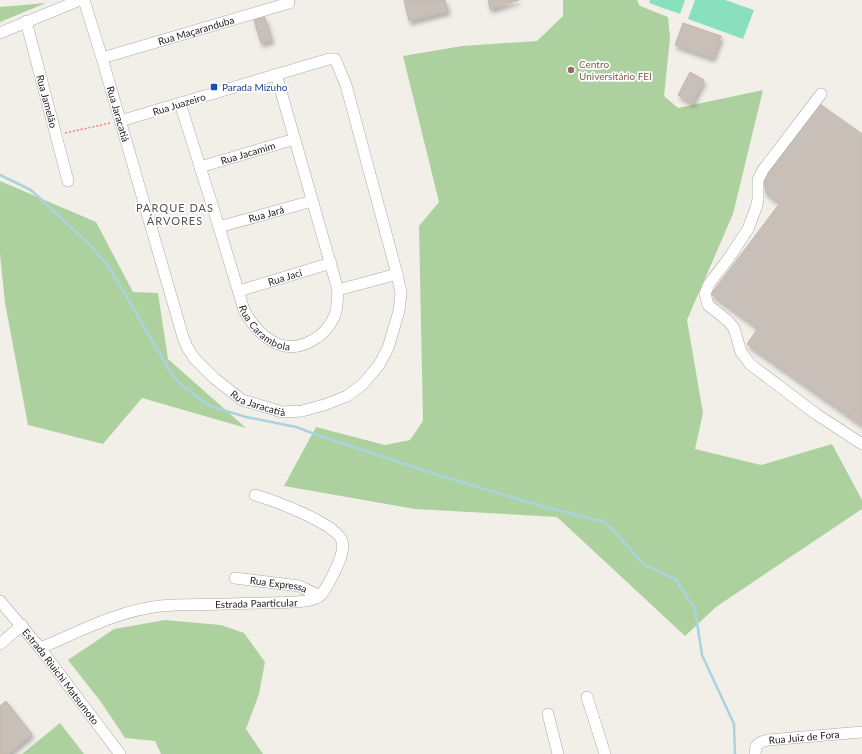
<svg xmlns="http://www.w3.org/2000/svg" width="862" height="754" font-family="Lato,sans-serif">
<defs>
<filter id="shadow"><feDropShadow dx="2" dy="4" stdDeviation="2" flood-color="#0004"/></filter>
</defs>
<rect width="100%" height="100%" fill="#f2efe9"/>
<g fill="#add19e">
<polygon points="563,0 637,0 640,6 668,17 670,38 664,96 678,108 763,90 733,214 687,320 703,413 695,449 761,465 832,444 862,500 862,509 716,607 685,636 557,517 415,509 284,486 316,427 385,445 410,440 423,421 419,226 439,202 403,56 462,46 537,41 563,16"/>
<polygon points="46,3 0,22 0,7"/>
<polygon points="0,181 96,222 133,292 158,293 168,359 246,428 142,398 103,444 28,425 5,303 0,254"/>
<polygon points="165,620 221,625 244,633 265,662 259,694 246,729 263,754 161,754 155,741 125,738 101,702 68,660 114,629"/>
<polygon points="60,723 84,754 22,754"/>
</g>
<g fill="#88e0be">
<polygon points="650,0 685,0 680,14 649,3"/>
<polygon points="695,0 725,0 754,10 743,39 688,19"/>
</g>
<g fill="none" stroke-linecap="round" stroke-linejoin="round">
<polyline stroke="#aad3df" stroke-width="2.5" points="0,175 31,190 89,244 109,267 170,371 181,385 210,406 246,417 296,427 320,436 438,475 534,504 605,522 645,565 675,579 695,609 702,655 734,724 735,754"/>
</g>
<g fill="#c7bfb8" stroke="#c4b6ab" filter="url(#shadow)">
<polygon points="404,0 445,0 448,11 409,21"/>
<polygon points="488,0 519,0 490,9"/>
<polygon points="265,17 272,40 261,43 254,20"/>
<polygon points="683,23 721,36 713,58 675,45"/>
<polygon points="690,72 704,80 692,103 678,95"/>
<polygon points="817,102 862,134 862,425 747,344 758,328 711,294 780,203 766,193 763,177"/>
<polygon points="6,701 32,734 8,754 0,754 0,706"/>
</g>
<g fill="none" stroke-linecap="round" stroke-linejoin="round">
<defs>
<g id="minor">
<path id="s1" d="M84,0L102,58L183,337L187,347L194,358L214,378L242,400L282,412L302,411L324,405L347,396L363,384L379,365L388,348L399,311L401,293L397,274L346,85L336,61L335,59H329L120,121"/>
<path id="s2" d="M26,21L68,181"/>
<polyline points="0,33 80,0"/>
<path id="s3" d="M102,58L289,3"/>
<polyline points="821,94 763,170 758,180 758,199 756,208 748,229 729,258 709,284 705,294 708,305 728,321 734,328 741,352 750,364 816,414 862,444"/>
<path id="s4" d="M180,103L219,227L244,310C258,336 283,358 313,340C322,335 330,326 334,317C338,309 337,299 338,290L276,74"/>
<path id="s5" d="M200,167L295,139"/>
<path id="s6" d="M219,227L312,201"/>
<polyline points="338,290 397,274"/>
<path id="s7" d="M239,291L331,263"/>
<path id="s8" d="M235,578L299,586L320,596"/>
<path id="s9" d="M0,601L40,648L120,754"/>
<polyline points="0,644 22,625"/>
<path id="s10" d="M40,648C79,632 117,611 160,606C181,604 202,605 223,604C236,604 250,603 263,603C279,602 298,604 314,599C324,596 329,582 334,573C338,564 345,551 342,541C337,524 273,500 255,495"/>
<polyline points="587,697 605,754"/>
<polyline points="548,714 558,754"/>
<path id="s11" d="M755,754L756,746L761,742L768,740L862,732"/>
</g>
</defs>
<use href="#minor" stroke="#a9a9a9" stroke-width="12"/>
<polyline stroke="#fa8072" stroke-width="1.5" stroke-dasharray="2 2" stroke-linecap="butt" points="65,133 110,123"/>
<use href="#minor" stroke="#fff" stroke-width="11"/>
</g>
<circle fill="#8d6e63" stroke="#fff" stroke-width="1.5" cx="571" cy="70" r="4"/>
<rect fill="#1a4fb4" stroke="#fff" stroke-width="1.5" x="210" y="83" width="8" height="8" rx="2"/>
<g text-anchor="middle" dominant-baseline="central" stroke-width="3.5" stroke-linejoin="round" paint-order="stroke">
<g font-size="10" fill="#222" stroke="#fff">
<text stroke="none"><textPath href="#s3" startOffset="98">Rua Maçaranduba</textPath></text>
<text stroke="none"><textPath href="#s2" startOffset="83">Rua Jamelão</textPath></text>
<text transform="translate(179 104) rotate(-17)">Rua Juazeiro</text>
<text stroke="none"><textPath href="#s1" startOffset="119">Rua Jaracatiá</textPath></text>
<text stroke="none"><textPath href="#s5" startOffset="50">Rua Jacamim</textPath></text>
<text stroke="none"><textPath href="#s6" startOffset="49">Rua Jará</textPath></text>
<text stroke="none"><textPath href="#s7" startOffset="48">Rua Jaci</textPath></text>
<text stroke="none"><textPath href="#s4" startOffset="245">Rua Carambola</textPath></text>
<text stroke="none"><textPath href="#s1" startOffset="455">Rua Jaracatiá</textPath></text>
<text stroke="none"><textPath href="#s8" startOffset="44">Rua Expressa</textPath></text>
<text stroke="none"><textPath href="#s10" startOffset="224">Estrada Paarticular</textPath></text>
<text stroke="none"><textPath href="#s9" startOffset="97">Estrada Riuichi Matsumoto</textPath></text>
<text stroke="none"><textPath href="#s11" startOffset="58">Rua Juiz de Fora</textPath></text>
</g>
<g font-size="10" fill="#785e54" stroke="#fff" text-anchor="start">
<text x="579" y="64">Centro<tspan x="579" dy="12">Universitário FEI</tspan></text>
</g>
<g font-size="10" fill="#164399" stroke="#fff" text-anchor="start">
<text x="222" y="87">Parada Mizuho</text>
</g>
<g font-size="11" letter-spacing="1" fill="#555" stroke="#fff">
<text x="175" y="207">PARQUE DAS<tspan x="175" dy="13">ÁRVORES</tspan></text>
</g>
</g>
</svg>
